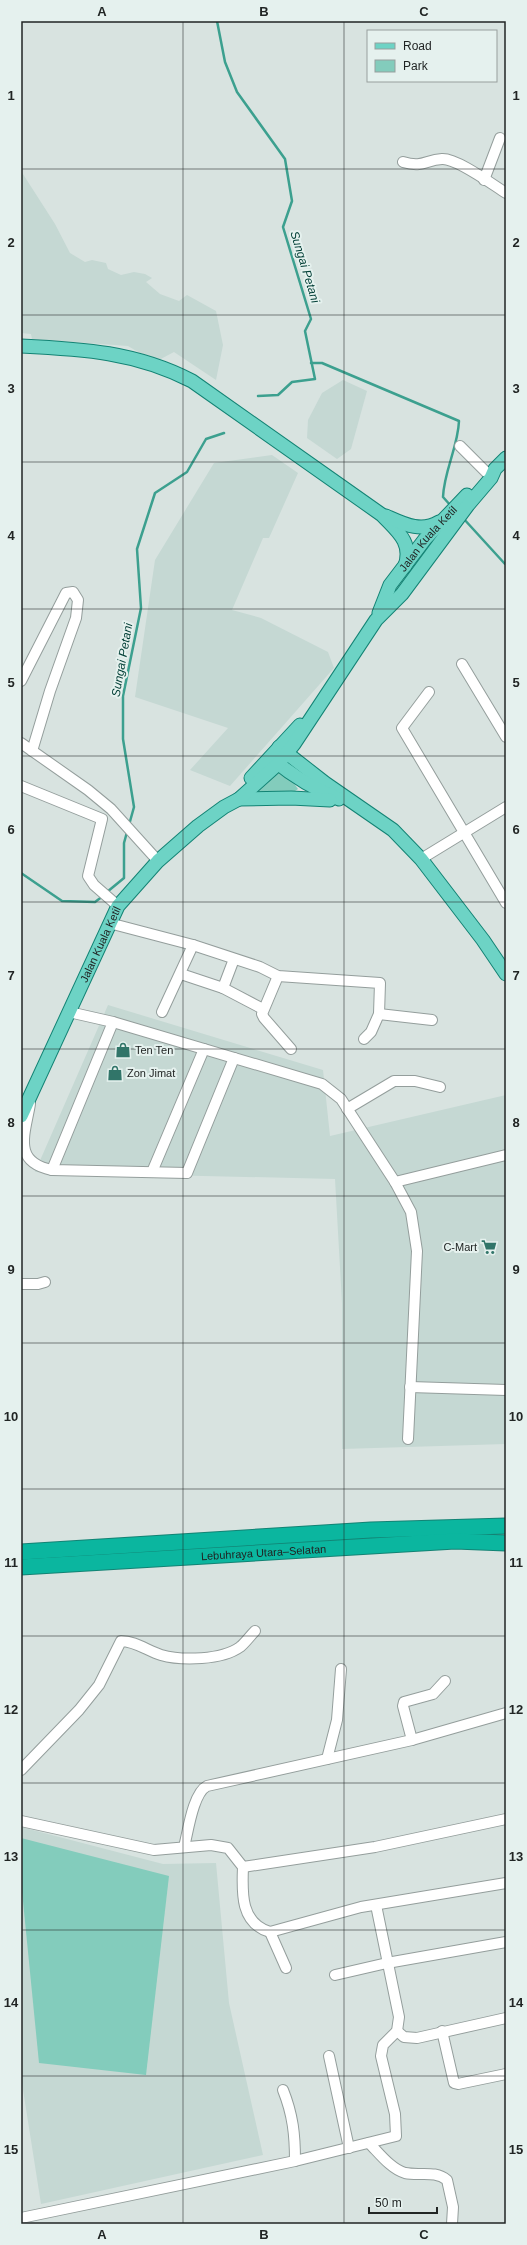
<svg xmlns="http://www.w3.org/2000/svg" width="527" height="2245" font-family="Helvetica,sans-serif">
<rect width="100%" height="100%" fill="#d8e3e0"/>
<g fill="#c5d8d3">
<polygon points="21,171 55,224 70,253 85,262 92,260 106,263 108,269 121,275 134,272 145,274 152,278 146,282 160,294 179,301 187,295 216,311 223,345 216,380 174,352 155,362 128,346 32,339 31,334 21,333"/>
<polygon points="343,380 367,391 351,449 337,459 307,438 308,420 322,393"/>
<polygon points="272,455 298,473 269,538 263,538 232,610 261,618 328,652 334,668 230,786 190,770 228,728 135,697 155,560 214,463"/>
<polygon points="108,1005 323,1070 330,1136 506,1095 506,1444 342,1449 342,1303 335,1179 35,1172"/>
<polygon points="21,1827 163,1864 216,1863 229,2003 263,2155 41,2204 21,2077"/>
</g>
<g fill="#83ccbc">
<polygon points="278,773 293,782 298,789 292,793 252,796"/>
<polygon points="21,1838 169,1876 146,2075 39,2063 21,1881"/>
</g>
<g fill="none" stroke-linecap="round" stroke-linejoin="round">
<g stroke="#3ca08f" stroke-width="2.5">
<polyline points="217,21 225,62 237,92 285,159 292,201 283,227 311,319 305,331 315,379 292,382 278,395 258,396"/>
<path d="M311,363H322L459,421C458,447 444,471 443,497L451,506"/>
<polyline points="463,518 505,564"/>
<polyline points="129,825 134,807 123,739 123,696 141,608 137,549 155,493 187,472 206,439 224,433"/>
<polyline points="21,873 62,901 95,902 103,896"/>
<polyline points="107,892 124,878 124,843 127,832"/>
</g>
<defs>
<g id="minor">
<path d="M403,162C423,168 425,160 442,159C457,158 493,185 506,193"/>
<polyline points="484,180 500,138"/>
<polyline points="460,446 486,472"/>
<polyline points="462,664 506,737"/>
<polyline points="21,681 66,593 73,592 78,600 76,618 50,691 32,751"/>
<polyline points="429,692 402,728 506,903"/>
<polyline points="21,743 88,790 111,809 158,861"/>
<polyline points="21,786 102,819 88,876 94,885 118,906"/>
<polyline points="421,859 506,807"/>
<polyline points="109,923 193,945 260,967 278,976 380,983 379,1014"/>
<polyline points="234,959 223,988 263,1009"/>
<polyline points="181,974 223,988"/>
<polyline points="278,976 262,1014 264,1018 291,1049"/>
<polyline points="69,1012 113,1022 322,1084 341,1099 395,1182 411,1212 417,1251 408,1439"/>
<polyline points="162,1012 193,945"/>
<polyline points="364,1039 371,1032 379,1014 432,1020"/>
<path d="M30,1104C25,1134 12,1162 52,1170L187,1173L234,1058"/>
<polyline points="347,1109 394,1081 415,1081 440,1087"/>
<polyline points="52,1170 113,1022"/>
<polyline points="152,1172 204,1049"/>
<polyline points="395,1182 506,1155"/>
<polyline points="21,1284 38,1284 45,1282"/>
<polyline points="410,1387 506,1390"/>
<polyline points="412,1740 403,1706 404,1702 433,1694 445,1681"/>
<polyline points="327,1759 337,1720 341,1669"/>
<path d="M21,1770L79,1710L99,1685L121,1641C135,1641 148,1651 161,1655C182,1661 222,1660 240,1647C245,1643 250,1636 255,1631"/>
<path d="M21,1821L154,1850L211,1845L228,1848L243,1867C242,1892 240,1923 270,1932L361,1907L506,1883"/>
<path d="M184,1847C188,1832 193,1793 207,1786L412,1740L506,1713"/>
<polyline points="243,1867 375,1847 506,1819"/>
<polyline points="270,1932 286,1968"/>
<polyline points="335,1975 387,1963 506,1942"/>
<polyline points="397,2031 404,2037 417,2038 506,2018"/>
<polyline points="442,2031 454,2083 458,2084 506,2074"/>
<polyline points="329,2056 349,2148"/>
<path d="M283,2090C293,2115 295,2135 295,2161"/>
<path d="M369,2143C379,2153 391,2169 405,2173C420,2176 435,2170 447,2180L453,2207L452,2224"/>
<polyline points="21,2218 295,2161 396,2136 395,2114 381,2056 383,2045 397,2031 399,2017 376,1905"/>
</g>
<g id="major">
<path d="M21,346C83,349 136,352 192,381L382,515C397,531 413,542 405,566"/>
<path d="M386,516C404,524 421,533 439,522"/>
<path id="s1" d="M379,613L390,585L425,539L467,495"/>
<polyline points="279,747 325,783 393,830 421,859 483,940 506,974"/>
<path d="M272,759C293,776 313,789 339,799"/>
<polyline points="251,778 300,725"/>
<polyline points="239,799 291,798 330,800"/>
<path id="s2" d="M21,1116L118,906L158,861L198,826L224,807L239,799L278,764L294,744L376,620L402,594L468,505L491,478L495,469L506,458"/>
</g>
<g id="highway">
<polyline points="21,1552 371,1530 506,1526"/>
<path id="s3" d="M21,1567L455,1541L506,1543"/>
</g>
</defs>
<use href="#minor" stroke="#949e9c" stroke-width="12"/>
<use href="#major" stroke="#138374" stroke-width="15"/>
<use href="#highway" stroke="#138374" stroke-width="17"/>
<use href="#minor" stroke="#fff" stroke-width="10"/>
<use href="#major" stroke="#6dd3c5" stroke-width="13"/>
<use href="#highway" stroke="#0bb69f" stroke-width="15"/>
</g>
<path fill="none" stroke="#212524" stroke-width="1" stroke-opacity="0.55" d="M183,21V2224M344,21V2224M21,169H506M21,315H506M21,462H506M21,609H506M21,756H506M21,902H506M21,1049H506M21,1196H506M21,1343H506M21,1489H506M21,1636H506M21,1783H506M21,1930H506M21,2076H506"/>
<defs>
<symbol id="shop-bare" viewBox="-9 -9 18 18"><path d="M-5-2.5h2.3a2.7 3.5 0 0 1 5.4 0H5L5.5 6h-11ZM-1.5-2.5h3a1.5 2.3 0 0 0-3 0Z" fill="#317569" stroke="#e5f1ee" stroke-width="2.5" paint-order="stroke"/></symbol>
<symbol id="supermarket-bare" viewBox="-9 -9 18 18"><path d="M-6-5.5h2.5l.6 2H6L4.5 2H-2.5L-4.4-4H-6ZM-1.5 3.2a1.3 1.3 0 1 0 .1 0ZM3 3.2a1.3 1.3 0 1 0 .1 0Z" fill="#317569" stroke="#e5f1ee" stroke-width="2.5" paint-order="stroke"/></symbol>
</defs>
<g fill-rule="evenodd">
<use href="#shop-bare" x="112" y="1039" width="22" height="22"/>
<use href="#shop-bare" x="104" y="1062" width="22" height="22"/>
<use href="#supermarket-bare" x="478" y="1236" width="22" height="22"/>
</g>
<g text-anchor="middle" dominant-baseline="central" stroke-width="4" stroke-linejoin="round" paint-order="stroke">
<g font-size="11" fill="#212524" stroke="#e5f1ee">
<text stroke="none"><textPath href="#s1" startOffset="90">Jalan Kuala Ketil</textPath></text>
<text stroke="none"><textPath href="#s2" startOffset="189">Jalan Kuala Ketil</textPath></text>
<text stroke="none"><textPath href="#s3" startOffset="243">Lebuhraya Utara–Selatan</textPath></text>
</g>
<g font-size="11" fill="#212524" stroke="#e5f1ee" text-anchor="start">
<text x="135" y="1050">Ten Ten</text>
<text x="127" y="1073">Zon Jimat</text>
<text x="477" y="1247" text-anchor="end">C-Mart</text>
</g>
<g font-size="12" font-style="italic" fill="#003e35" stroke="#e5f1ee">
<text transform="translate(305 267) rotate(73)">Sungai Petani</text>
<text transform="translate(122 660) rotate(-80)">Sungai Petani</text>
</g>
</g>
<rect width="527" height="2245" fill="none" stroke="#e5f1ee" stroke-width="44"/>
<rect x="367" y="30" width="130" height="52" fill="#e5f1ee" stroke="#979f9d"/>
<rect x="375" y="43" width="20" height="6" fill="#6dd3c5" stroke="#979f9d"/>
<text x="403" y="50" font-size="12" fill="#212524">Road</text>
<rect x="375" y="60" width="20" height="12" fill="#83ccbc" stroke="#979f9d"/>
<text x="403" y="70" font-size="12" fill="#212524">Park</text>
<path d="M369 2207v6h68v-6" fill="none" stroke="#212524" stroke-width="2"/>
<text x="375" y="2207" font-size="12" fill="#212524" stroke="#e5f1ee" stroke-width="3" paint-order="stroke">50 m</text>
<rect x="22" y="22" width="483" height="2201" fill="none" stroke="#212524" stroke-width="1.5"/>
<g font-size="13" text-anchor="middle" font-weight="bold" fill="#212524">
<text x="102" y="16">A</text>
<text x="264" y="16">B</text>
<text x="424" y="16">C</text>
<text x="11" y="100">1</text>
<text x="516" y="100">1</text>
<text x="11" y="247">2</text>
<text x="516" y="247">2</text>
<text x="11" y="393">3</text>
<text x="516" y="393">3</text>
<text x="11" y="540">4</text>
<text x="516" y="540">4</text>
<text x="11" y="687">5</text>
<text x="516" y="687">5</text>
<text x="11" y="834">6</text>
<text x="516" y="834">6</text>
<text x="11" y="980">7</text>
<text x="516" y="980">7</text>
<text x="11" y="1127">8</text>
<text x="516" y="1127">8</text>
<text x="11" y="1274">9</text>
<text x="516" y="1274">9</text>
<text x="11" y="1421">10</text>
<text x="516" y="1421">10</text>
<text x="11" y="1567">11</text>
<text x="516" y="1567">11</text>
<text x="11" y="1714">12</text>
<text x="516" y="1714">12</text>
<text x="11" y="1861">13</text>
<text x="516" y="1861">13</text>
<text x="11" y="2007">14</text>
<text x="516" y="2007">14</text>
<text x="11" y="2154">15</text>
<text x="516" y="2154">15</text>
<text x="102" y="2239">A</text>
<text x="264" y="2239">B</text>
<text x="424" y="2239">C</text>
</g>
</svg>
